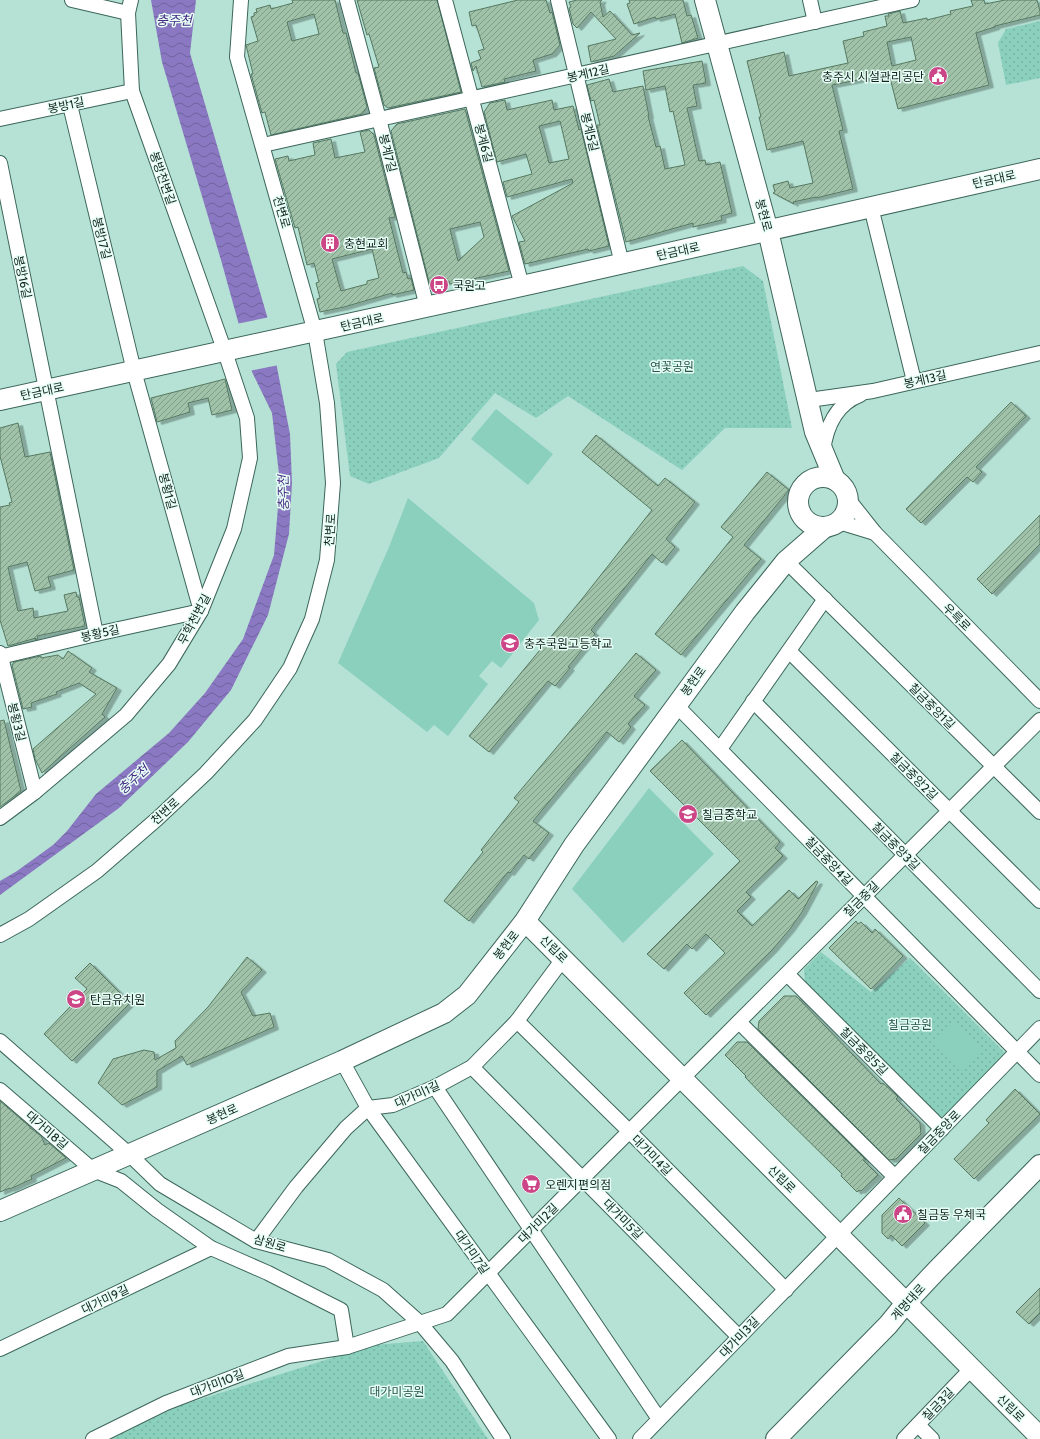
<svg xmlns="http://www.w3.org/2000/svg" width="1040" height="1439" font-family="Cabin,'Noto Sans KR',sans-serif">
<defs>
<pattern id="grass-dots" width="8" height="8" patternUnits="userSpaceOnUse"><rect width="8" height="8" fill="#8bd0bc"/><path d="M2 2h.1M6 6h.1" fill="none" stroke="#77b2a1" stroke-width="1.8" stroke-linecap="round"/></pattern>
<pattern id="water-waves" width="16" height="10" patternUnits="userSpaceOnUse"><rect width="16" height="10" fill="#8a79c2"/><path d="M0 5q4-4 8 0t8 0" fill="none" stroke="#6f639d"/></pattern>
<pattern id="building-hatch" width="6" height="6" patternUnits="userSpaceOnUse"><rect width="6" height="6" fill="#9fc2a9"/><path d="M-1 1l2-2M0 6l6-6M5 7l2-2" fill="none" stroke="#809d89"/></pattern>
<filter id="shadow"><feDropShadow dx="4.5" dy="2.5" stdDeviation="0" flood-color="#0004"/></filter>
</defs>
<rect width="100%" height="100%" fill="#b5e2d4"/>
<g fill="url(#grass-dots)">
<polygon points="1040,21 1040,78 1006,85 998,43 1006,29"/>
<polygon points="743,266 763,281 792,428 725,428 682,470 568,396 536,418 495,393 439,458 369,484 350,476 336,364 347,352"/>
<polygon points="821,952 871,992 910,958 1007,1055 941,1121 805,985 804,969"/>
<polygon points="423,1341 488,1439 109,1439 179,1406 373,1345"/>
</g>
<g fill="#8bd0bc">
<polygon points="496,409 553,454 528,485 471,439"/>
<polygon points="408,498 534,603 539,620 501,668 492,661 479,676 488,684 448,736 434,725 427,732 338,663 389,547"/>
<polygon points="649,788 714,854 623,943 572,889"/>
<polygon points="955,1023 983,1051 961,1072 933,1044"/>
</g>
<polygon fill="url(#water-waves)" points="151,0 196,0 190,53 267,316 290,434 292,483 289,534 268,615 231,690 188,742 119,808 0,895 0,881 17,871 53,845 67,831 96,794 169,733 205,693 243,639 274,555 280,483 272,413 252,372 221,260 162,62"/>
<polygon fill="#b5e2d4" points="270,317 279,365 249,371 236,324"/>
<g fill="url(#building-hatch)" stroke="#577861" fill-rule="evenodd" filter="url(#shadow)">
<path d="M292,0H335L343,33H346L356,73H358L367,107L362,114L271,135L265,112L262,113L251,74H253L246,45L258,41L251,17L254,16V13L257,12L256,9L270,5L271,9L293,3ZM314,14L319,34L292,41L287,22Z"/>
<polygon points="357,0 437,0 461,92 388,108 384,105 374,68 379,67 369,34 367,35"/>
<polygon points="518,0 546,0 550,13 552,12 560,45 552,54 533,60 536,71 504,79 505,82 482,87 476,66 473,71 471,63 481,59 478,51 484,49 476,25 472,26 469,12"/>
<polygon points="577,0 602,0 600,2 603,17 610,11 632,35 640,33 614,56 591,62 588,46 616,39 591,12 577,28 573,24 569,8 571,7 569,2"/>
<polygon points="629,0 683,0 687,16 691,15 698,38 682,43 675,14 656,19 655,17 634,24 627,4 630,3"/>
<path d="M971,0H984L985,4L1005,0H1037L1040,11V15L995,26V27L976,33L989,85L898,109L889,74L832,85L843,130L839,131L853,189L816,198V197L793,202L794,204L773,193L775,192L773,185L788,181L790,188L813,183L803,141L767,150L759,117H761L747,61L784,52L789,76L848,63L843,41L864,36L863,32L887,26L885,16H889L888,14L900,11L903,23L927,18V20L951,14L950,11L973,6ZM911,37L916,60L892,66L887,42Z"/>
<polygon points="702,61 706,83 693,85 697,106 687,108 699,161 705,160 706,165 720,162 732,213 721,216 722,220 693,227 693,223 626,242 597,125 600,125 594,100 591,101 587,85 609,79 613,92 643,86 649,116 648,116 656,147 660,146 665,169 685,165 673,111 670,112 665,86 646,90 643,71"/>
<path d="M505,100L507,110L552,100L554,110L573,106L579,130L581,129L609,246L589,251L588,249L525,264L519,242L525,241L512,216L573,183L572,179L507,197L503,182L532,174L526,154L497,162L484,112L490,103ZM560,121L569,159L549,163L539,126Z"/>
<path d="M465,109L509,271L450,284L449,281L430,286L391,131L397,124ZM480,222L484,237L458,261L450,229Z"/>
<path d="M369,130L374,135L395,217L389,218L403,273L406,272L408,279L411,278L414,290L392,295V293L344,307L320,312L317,299L320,298L316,283L319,282L314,263L307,265L298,227L295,228L275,159L288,156L289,161L315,155L313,143L331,139L335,158L365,152L360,132ZM372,249L379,278L367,281V284L341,291L332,259Z"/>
<polygon points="225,379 232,410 212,415 208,398 188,403 190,412 157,422 151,398"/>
<polygon points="1011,402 1026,416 976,467 982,472 973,482 967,477 921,523 906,509"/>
<polygon points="18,423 25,457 50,452 74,570 48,577 51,587 35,591 27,562 8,567 18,611 33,608 34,618 68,611 64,595 76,592 77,597 79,597 85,626 37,636 38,639 35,640 36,638 8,646 0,620 0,507 10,505 9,503 12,502 0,456 0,428"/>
<polygon points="596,435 658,486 665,478 695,502 666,539 675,547 662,563 652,554 591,630 595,634 568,667 570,668 555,686 548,681 489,752 469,736 582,599 652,510 582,452"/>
<polygon points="767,472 789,490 744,545 761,559 681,655 655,634 733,537 721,527"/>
<polygon points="1040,515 1040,544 992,594 977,579"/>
<polygon points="68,651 92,668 89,672 117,688 102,714 105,717 42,773 35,759 33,749 96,694 79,683 56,692 57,694 31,703 32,707 23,709 12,665 14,662 41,656 41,658 58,655 63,659"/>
<polygon points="636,653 656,670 634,696 645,705 628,724 631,727 619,742 607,732 533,821 549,833 529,859 524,855 510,873 508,872 469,921 444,901 483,852 481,850 519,802 514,798"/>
<polygon points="4,720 21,791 0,807 0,721"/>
<polygon points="682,740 780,842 775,848 783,856 746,892 751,897 737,911 752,926 789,890 798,899 816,881 818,882 802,912 790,929 772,950 706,1015 684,993 725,953 706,934 692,949 687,944 664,969 647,954 740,861 650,771"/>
<polygon points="856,921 858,924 861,922 872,933 875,929 903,956 871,989 829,948"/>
<polygon points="247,957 262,970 241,992 253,1016 270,1013 274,1027 187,1065 182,1056 157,1071 157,1087 122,1105 98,1083 113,1059 144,1050 154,1052 155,1060 176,1048 175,1041 208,1007"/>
<polygon points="90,963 130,1003 72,1061 44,1034 87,989 75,978"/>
<polygon points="784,996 796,996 881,1084 883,1083 898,1097 896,1099 920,1123 921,1134 896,1159 889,1160 758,1029 759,1021"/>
<polygon points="737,1042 747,1042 866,1160 863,1160 878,1175 861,1191 859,1190 857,1192 841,1176 842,1174 766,1099 745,1077 746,1076 725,1055"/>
<polygon points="1015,1089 1040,1114 974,1179 954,1159 989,1123 986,1120"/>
<polygon points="0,1101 29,1126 31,1129 32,1129 41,1136 45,1145 49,1143 66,1158 31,1176 32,1179 10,1189 10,1188 0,1192"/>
<polygon points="899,1198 925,1223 902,1246 891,1235 888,1239 882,1233 882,1215"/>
<polygon points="1040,1288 1040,1313 1029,1324 1016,1312"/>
</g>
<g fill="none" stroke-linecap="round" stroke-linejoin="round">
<defs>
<g id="street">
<polyline points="72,0 128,13"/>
<polyline points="347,0 379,119 427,307"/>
<polyline points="445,0 522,286"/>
<polyline points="558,0 622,264"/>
<polyline points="810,0 815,22"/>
<polyline points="0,119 132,91"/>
<polyline points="263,145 912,0"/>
<polyline points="0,163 96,634"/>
<polyline points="871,207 914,381"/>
<polyline points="809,400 873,391 1040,353"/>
<path d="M823,451C826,428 836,404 860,395"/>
<polyline points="848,499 875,533 1040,701"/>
<polyline points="839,522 875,533"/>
<polyline points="786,561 1040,812"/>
<polyline points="789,651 1040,901"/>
<polyline points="0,653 35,792"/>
<polyline points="0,657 96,634 201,611 134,371 70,105"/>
<polyline points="753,701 1040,991"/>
<polyline points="676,705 1040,1075"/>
<polyline points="720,749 825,599"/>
<polyline points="0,818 35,792 126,715 169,664 201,611 234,529 250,458 247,418 225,352 132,91 128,13 131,0"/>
<polyline points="0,935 29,919 97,871 157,819 206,773 255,720 290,668 312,619 327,560 333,483 327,403 315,332 237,57 241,0"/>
<polyline points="787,974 942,1129"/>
<polyline points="517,1021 629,1131 786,1290"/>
<polyline points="739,1022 895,1177"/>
<polyline points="0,1041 130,1155 160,1184 256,1241 328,1260 383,1290 420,1323 452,1361 503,1439"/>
<polyline points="342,1061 368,1108 609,1439"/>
<polyline points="472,1067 739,1337"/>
<polyline points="435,1087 659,1419"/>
<polyline points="0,1090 93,1170 121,1181 157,1210 211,1248 268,1273 341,1310 347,1347"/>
<polyline points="256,1241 296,1187 346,1128 368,1108 393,1105 435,1087 472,1067 517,1021 563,959"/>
<polyline points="0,1349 211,1248"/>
<polyline points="918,1425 932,1439"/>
<polyline points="93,1439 166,1403 288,1356 347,1347 447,1314 1040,720"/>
<polyline points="640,1439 1040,1028"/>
<polyline points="904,1439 972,1368"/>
</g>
<g id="secondary">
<polyline points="705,0 768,231 815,432 835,480"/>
<path d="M0,400C347,326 694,248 1040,169"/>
<circle cx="823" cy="502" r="25"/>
<polyline points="525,921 1040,1437"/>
<polyline points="0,1211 342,1061 444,1013 467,995 525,921 574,845 745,612 786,561 825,527"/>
<polyline points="776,1439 888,1325 906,1303 937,1270 1040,1165"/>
</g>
</defs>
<use href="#street" stroke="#3c665a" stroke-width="16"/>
<use href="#secondary" stroke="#3c665a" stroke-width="22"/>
<use href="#street" stroke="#fff" stroke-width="14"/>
<use href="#secondary" stroke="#fff" stroke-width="20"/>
</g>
<defs>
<symbol id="civic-disc" viewBox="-11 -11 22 22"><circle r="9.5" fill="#cc4687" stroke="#e7fef6"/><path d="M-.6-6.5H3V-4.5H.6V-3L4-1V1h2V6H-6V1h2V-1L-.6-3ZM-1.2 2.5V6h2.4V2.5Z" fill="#fff"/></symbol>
<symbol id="building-disc" viewBox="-11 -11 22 22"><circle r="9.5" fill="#cc4687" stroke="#e7fef6"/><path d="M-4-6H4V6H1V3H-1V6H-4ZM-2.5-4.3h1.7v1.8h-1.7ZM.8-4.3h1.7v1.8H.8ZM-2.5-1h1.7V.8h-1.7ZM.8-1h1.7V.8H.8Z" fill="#fff"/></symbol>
<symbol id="bus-disc" viewBox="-11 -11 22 22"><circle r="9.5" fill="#cc4687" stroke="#e7fef6"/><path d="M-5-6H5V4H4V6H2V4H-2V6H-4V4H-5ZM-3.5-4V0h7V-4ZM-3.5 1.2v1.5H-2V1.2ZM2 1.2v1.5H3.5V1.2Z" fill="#fff"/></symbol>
<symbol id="school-disc" viewBox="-11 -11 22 22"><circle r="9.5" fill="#cc4687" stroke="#e7fef6"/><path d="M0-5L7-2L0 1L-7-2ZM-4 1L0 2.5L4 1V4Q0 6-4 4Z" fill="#fff"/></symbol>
<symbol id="supermarket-disc" viewBox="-11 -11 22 22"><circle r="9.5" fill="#cc4687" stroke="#e7fef6"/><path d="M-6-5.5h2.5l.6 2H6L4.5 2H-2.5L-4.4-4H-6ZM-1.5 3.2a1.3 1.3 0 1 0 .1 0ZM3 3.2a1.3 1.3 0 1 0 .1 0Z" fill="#fff"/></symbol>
</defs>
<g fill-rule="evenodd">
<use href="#civic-disc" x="927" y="65" width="22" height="22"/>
<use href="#building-disc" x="319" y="232" width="22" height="22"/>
<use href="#bus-disc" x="428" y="274" width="22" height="22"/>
<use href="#school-disc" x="499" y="632" width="22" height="22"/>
<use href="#school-disc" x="677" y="803" width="22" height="22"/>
<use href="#school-disc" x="65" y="988" width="22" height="22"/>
<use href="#supermarket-disc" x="520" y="1173" width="22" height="22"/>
<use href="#civic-disc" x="892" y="1203" width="22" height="22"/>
</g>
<g text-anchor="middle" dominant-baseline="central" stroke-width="3" stroke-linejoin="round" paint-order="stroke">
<g font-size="12" fill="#12241e" stroke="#e7fef6">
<text transform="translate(588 73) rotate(-13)">봉계12길</text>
<text transform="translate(66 105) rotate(-12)">봉방1길</text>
<text transform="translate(590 132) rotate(76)">봉계5길</text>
<text transform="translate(484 143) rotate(75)">봉계6길</text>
<text transform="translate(388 153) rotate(76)">봉계7길</text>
<text transform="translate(163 178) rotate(71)">봉방천변길</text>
<text transform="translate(994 179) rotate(-13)">탄금대로</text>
<text transform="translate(282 212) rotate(74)">천변로</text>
<text transform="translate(764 215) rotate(75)">봉현로</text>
<text transform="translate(102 238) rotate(76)">봉방17길</text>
<text transform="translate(678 251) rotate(-13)">탄금대로</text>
<text transform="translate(23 277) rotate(78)">봉방16길</text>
<text transform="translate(362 322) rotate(-13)">탄금대로</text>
<text transform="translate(925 379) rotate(-13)">봉계13길</text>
<text transform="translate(42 391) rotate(-12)">탄금대로</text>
<text transform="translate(168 491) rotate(75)">봉황1길</text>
<text transform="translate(330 530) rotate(-86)">천변로</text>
<text transform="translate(957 617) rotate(45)">우륵로</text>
<text transform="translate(194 619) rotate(-62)">무학천변길</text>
<text transform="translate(100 633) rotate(-13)">봉황5길</text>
<text transform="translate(693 681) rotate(-54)">봉현로</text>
<text transform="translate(932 706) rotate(45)">칠금중앙1길</text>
<text transform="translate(17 722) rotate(76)">봉황3길</text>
<text transform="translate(914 776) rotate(45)">칠금중앙2길</text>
<text transform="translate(165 811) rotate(-42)">천변로</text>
<text transform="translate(896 846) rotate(45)">칠금중앙3길</text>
<text transform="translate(829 861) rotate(46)">칠금중앙4길</text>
<text transform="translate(861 899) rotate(-45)">칠금중길</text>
<text transform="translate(506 945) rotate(-52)">봉현로</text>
<text transform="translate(554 949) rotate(45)">신립로</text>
<text transform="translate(864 1051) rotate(45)">칠금중앙5길</text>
<text transform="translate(417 1094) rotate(-24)">대가미1길</text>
<text transform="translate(222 1114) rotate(-24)">봉현로</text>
<text transform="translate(47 1130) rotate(41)">대가미8길</text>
<text transform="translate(939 1132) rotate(-46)">칠금중앙로</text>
<text transform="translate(652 1155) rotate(45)">대가미4길</text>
<text transform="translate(782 1179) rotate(45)">신립로</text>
<text transform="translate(623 1219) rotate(45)">대가미5길</text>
<text transform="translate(538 1223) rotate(-45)">대가미2길</text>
<text transform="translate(270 1243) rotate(17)">삼원로</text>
<text transform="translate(472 1252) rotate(55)">대가미7길</text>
<text transform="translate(105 1299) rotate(-26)">대가미9길</text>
<text transform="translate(908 1302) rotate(-48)">계명대로</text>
<text transform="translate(739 1337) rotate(-46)">대가미3길</text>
<text transform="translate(217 1383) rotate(-21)">대가미10길</text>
<text transform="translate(938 1404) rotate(-46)">칠금3길</text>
<text transform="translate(1011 1408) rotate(45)">신립로</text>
</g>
<g font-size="12" fill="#12241e" stroke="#e7fef6" text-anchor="start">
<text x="924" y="76" text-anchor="end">충주시 시설관리공단</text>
<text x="344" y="243">충현교회</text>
<text x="453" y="285">국원고</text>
<text x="524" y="643">충주국원고등학교</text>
<text x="702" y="814">칠금중학교</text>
<text x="90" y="999">탄금유치원</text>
<text x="545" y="1184">오렌지편의점</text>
<text x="917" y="1214">칠금동 우체국</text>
</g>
<g font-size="12" fill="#27564a" stroke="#e7fef6">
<text x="672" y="366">연꽃공원</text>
<text x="910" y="1024">칠금공원</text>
<text x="397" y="1391">대가미공원</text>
</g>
<g font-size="13" font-style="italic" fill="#472a82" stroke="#e7fef6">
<text x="174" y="20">충주천</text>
<text transform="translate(283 493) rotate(-91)">충주천</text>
<text transform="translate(133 779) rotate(-42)">충주천</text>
</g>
</g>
</svg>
